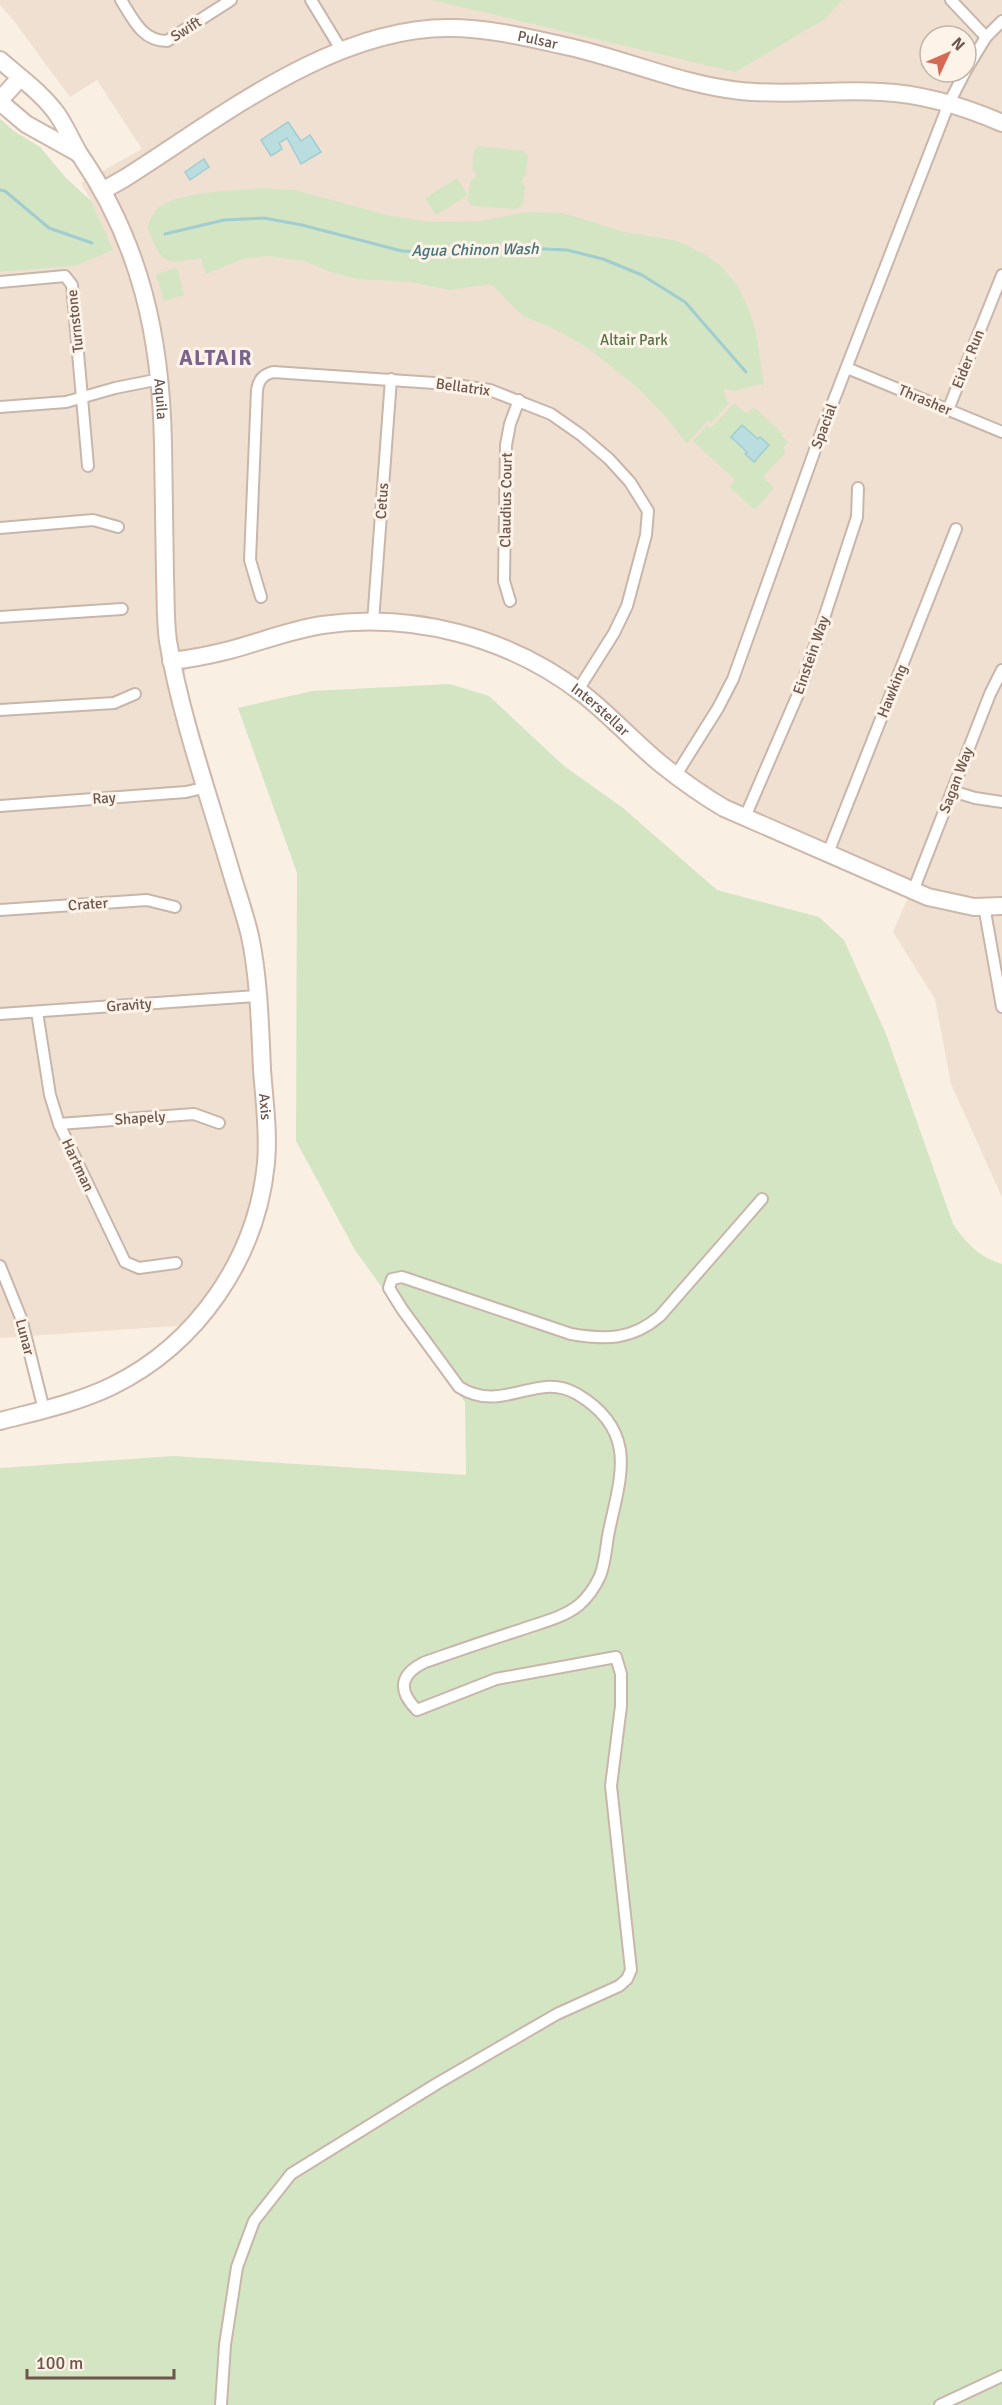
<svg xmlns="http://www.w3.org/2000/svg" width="1002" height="2405" font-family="Signika,sans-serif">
<rect width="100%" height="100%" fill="#f9efe3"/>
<path fill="#f0e0d2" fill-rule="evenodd" d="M0,0H1002V1197L951,1084L935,999L893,932L909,895L709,808L668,780L642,760L570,694L518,662L491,651L440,636L377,629L305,636L192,665L187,669L183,675L257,928L264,974L273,1162L204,1324L0,1338V272L75,266L91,201L81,183L142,149L97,80L70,97L14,21L0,5ZM930,36H966V72H930Z"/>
<g fill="#d3e5c3">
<polygon points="432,0 842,0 825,19 735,72"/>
<polygon points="0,119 14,131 40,147 65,177 91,201 113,250 75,266 0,272"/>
<polygon points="478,146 524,151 528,155 526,174 521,182 525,186 523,204 517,209 472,206 468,201 470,182 476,177 477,174 472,169 474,150"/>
<polygon points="457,178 468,195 436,215 425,198"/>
<path d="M261,188L295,190L387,215L429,222L481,221L527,212L563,213L625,232L678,241L706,255L721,266L736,284L748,307L756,332L764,386L760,384L735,391L723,389L728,404L711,423L708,420L687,444L668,419L638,388L585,346L552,328L523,316L491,284L450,290L410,282L358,279L331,272L304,261L269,256L243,259L206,274L201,258C162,265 163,264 147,227C150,221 152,215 156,210C174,191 235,191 261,188Z"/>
<polygon points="177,268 184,295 164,301 156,274"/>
<polygon points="734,403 747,414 754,407 783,434 782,436 788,442 783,448 786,452 763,477 774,488 755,510 729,487 735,480 693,441 707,425 711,428"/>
<path d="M450,684L489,696L564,766L623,808L717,890L819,917L844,940L886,1034L953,1224C967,1244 979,1257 1002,1264V2405H0V1468L174,1456L466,1475L465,1402L355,1250L296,1141L297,873L238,708L312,691Z"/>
</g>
<g fill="#badde0" stroke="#a1cdd1" stroke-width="1.5">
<polygon points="288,122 301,141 310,135 321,152 301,164 287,138 279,143 282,149 271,156 261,140"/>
<polygon points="204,159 209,167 190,180 185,172"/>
<polygon points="742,425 758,439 760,437 769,445 754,462 745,454 747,452 731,437"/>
</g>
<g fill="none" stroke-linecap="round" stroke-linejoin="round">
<g stroke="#a1cdd1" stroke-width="3">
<polyline points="0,190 5,191 49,228 92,243"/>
<polyline points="165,234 224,220 264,218 302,225 402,251 444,253 521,248 567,250 603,259 642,275 685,302 746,372"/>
</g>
<defs>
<g id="street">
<path d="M121,0C133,19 142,41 167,41L231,0"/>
<polyline points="311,0 342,51"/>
<polyline points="951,0 986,37"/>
<polyline points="966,70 986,37 1002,21"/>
<polyline points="0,282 65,276 72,285 88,466"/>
<polyline points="847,368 1002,432"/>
<polyline points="0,407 66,402 115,388 160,379"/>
<polyline points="948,410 1002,275"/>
<polyline points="0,528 93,520 118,527"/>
<path d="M261,597L250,560L257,390C259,379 263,375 273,372L449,384L490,390L551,414L581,435L609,459L630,482L648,511L646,535L627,606L614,633L578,690"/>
<polyline points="510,601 504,581 506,445 510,424 519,400"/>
<polyline points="0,617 122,609"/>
<polyline points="373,622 391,379"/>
<polyline points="0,710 114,703 135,694"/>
<polyline points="676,775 718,708 733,679 821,433 949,103 965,72"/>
<polyline points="952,791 975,798 1002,802"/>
<polyline points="0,806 186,792 207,787"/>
<polyline points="745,817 802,685 857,517 858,488"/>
<polyline points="828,853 956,529"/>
<polyline points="913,891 990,694 1002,670"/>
<polyline points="984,906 1002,1007"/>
<polyline points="0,910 147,900 175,907"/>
<polyline points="37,1012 50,1095 59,1124 125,1262 139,1268 176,1263"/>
<polyline points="0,1014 257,996"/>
<polyline points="59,1124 194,1114 219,1123"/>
<polyline points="0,1266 21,1318 44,1410"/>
<path d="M221,2405L225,2345L237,2267L254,2221L291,2174L438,2083L557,2014L619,1986L627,1979L631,1970L611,1786L621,1706V1674L616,1657L496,1679L417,1710C397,1690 400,1674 425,1662C457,1651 488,1640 520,1630C539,1623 563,1618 579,1605C588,1597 595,1587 600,1576C605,1564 606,1548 608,1536C613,1509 624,1477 620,1450C616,1425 599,1407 577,1394C537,1370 503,1415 459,1387L402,1309L389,1288L392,1279L402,1277L571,1334C606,1340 632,1340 660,1316L762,1199"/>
<polyline points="940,2405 1002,2376"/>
</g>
<g id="secondary">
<path id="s1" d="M0,60C19,77 42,93 57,114C66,127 72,142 80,155C141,244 161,338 163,444C164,489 164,533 165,578C166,599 165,620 168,641C181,719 210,799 232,875C238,895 245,915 250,936C259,979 260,1025 262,1069C264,1099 269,1132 266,1163C257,1257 198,1344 112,1386C77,1403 38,1411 0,1421"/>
<polyline points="0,100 20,78"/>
<polyline points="0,102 26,124 78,153"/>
<path id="s2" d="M104,190L125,178C220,118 333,27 450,28C487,28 525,37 561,45C620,57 681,85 741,91C788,96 835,89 881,92C924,94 963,106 1002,123"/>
<path id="s3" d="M171,661C191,659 210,655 230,650C260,642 290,630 322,625C414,612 509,637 583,694C611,716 634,742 661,764C681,780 702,795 724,808L928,897L974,907L1002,906"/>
</g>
</defs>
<use href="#street" stroke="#c9b6ab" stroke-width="14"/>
<use href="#secondary" stroke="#ceb8ab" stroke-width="20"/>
<use href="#street" stroke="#fff" stroke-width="10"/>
<use href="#secondary" stroke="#fff" stroke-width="16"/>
</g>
<g text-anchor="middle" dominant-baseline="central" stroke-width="6" stroke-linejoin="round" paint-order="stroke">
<g font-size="15" fill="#6e564c" stroke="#fdf3e8">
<text transform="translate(186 29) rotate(-32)">Swift</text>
<text stroke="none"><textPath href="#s2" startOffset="476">Pulsar</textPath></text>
<text transform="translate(75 321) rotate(-96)">Turnstone</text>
<text transform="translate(968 359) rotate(-68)">Eider Run</text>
<text transform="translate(463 387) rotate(8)">Bellatrix</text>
<text stroke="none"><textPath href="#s1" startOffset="386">Aquila</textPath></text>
<text transform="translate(925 400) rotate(23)">Thrasher</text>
<text transform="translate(824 426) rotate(-69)">Spacial</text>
<text transform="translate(506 500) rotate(-89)">Claudius Court</text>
<text transform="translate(382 501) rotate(-86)">Cetus</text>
<text transform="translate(811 655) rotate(-71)">Einstein Way</text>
<text transform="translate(892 691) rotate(-68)">Hawking</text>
<text stroke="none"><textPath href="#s3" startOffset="456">Interstellar</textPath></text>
<text transform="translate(956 780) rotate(-69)">Sagan Way</text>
<text transform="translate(104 798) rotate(-4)">Ray</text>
<text transform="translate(88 904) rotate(-4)">Crater</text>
<text transform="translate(129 1005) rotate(-4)">Gravity</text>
<text stroke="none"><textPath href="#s1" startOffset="1106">Axis</textPath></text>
<text transform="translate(140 1118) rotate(-4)">Shapely</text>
<text transform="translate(78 1165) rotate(65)">Hartman</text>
<text transform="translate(25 1337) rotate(75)">Lunar</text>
</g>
<g font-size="15" fill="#567345" stroke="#fdf3e8">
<text x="634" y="340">Altair Park</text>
</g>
<g font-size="16" font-style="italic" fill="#457479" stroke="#fdf3e8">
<text transform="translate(475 250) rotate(-1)">Agua Chinon Wash</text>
</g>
<g font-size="21" font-weight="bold" letter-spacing="1.5" fill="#7b648b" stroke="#fdf3e8">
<text x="216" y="358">ALTAIR</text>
</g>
</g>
<g transform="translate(948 54) rotate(46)"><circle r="28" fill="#fdf3e8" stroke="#c4b4aa" stroke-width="1.5"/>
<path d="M0-4.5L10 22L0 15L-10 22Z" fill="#d76954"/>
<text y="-9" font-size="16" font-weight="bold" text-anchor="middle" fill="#6e564c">N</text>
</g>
<path d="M27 2369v9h147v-9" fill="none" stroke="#6e564c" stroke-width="3"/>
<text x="36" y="2369" font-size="18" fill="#6e564c" stroke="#fdf3e8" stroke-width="4.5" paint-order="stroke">100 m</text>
</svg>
